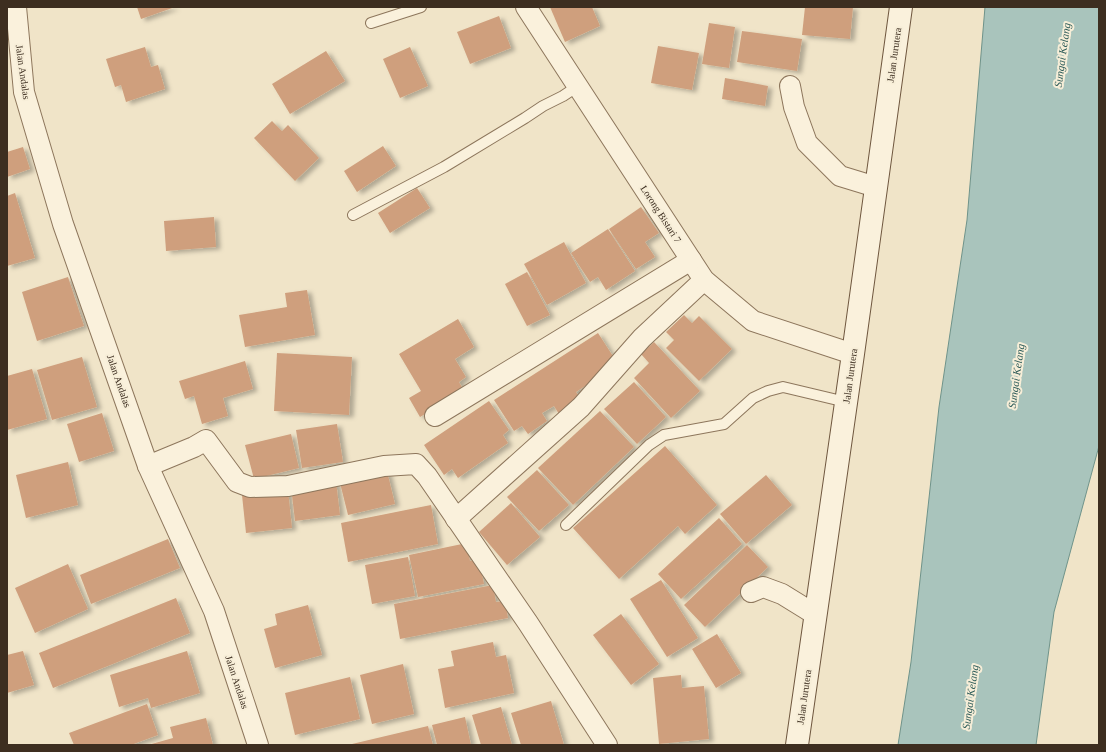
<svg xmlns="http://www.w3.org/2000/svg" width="1106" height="752" font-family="Georgia,serif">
<defs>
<filter id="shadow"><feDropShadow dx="4.5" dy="2.5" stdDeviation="2" flood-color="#0004"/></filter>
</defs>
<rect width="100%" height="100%" fill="#f0e4c8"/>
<polygon fill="#a9c4bc" stroke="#6f938a" points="985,7 1099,7 1099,446 1054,612 1036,745 898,745 911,662 939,407 967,220"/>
<g fill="#cf9f7d" filter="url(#shadow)">
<polygon points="137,7 175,7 141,19"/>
<polygon points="550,7 592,7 600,26 565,42"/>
<polygon points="805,7 853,7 850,39 802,35"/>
<polygon points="499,16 511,48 470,64 457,32"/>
<polygon points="709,23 735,27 729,68 702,64"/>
<polygon points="742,31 802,39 797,71 737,62"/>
<polygon points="658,46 699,53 692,90 651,83"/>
<polygon points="145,47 151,67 158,65 165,89 126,102 121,85 115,87 106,59"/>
<polygon points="410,47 428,86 400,98 383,59"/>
<polygon points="326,51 345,81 290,114 272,84"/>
<polygon points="725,78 768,86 765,106 722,99"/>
<polygon points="272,121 282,131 288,125 319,158 295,181 254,138"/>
<polygon points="383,146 396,166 357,192 344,171"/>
<polygon points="23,147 30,169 7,177 7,152"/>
<polygon points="417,188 430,208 390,233 378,213"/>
<polygon points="15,193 35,258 7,266 7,196"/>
<polygon points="641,207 659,233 645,242 655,257 636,269 609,229"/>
<polygon points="214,217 216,247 166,251 164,221"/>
<polygon points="608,229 635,271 606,290 598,277 590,282 571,253"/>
<polygon points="564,242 586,283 547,305 524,264"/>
<polygon points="527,272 550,315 527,326 505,284"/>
<polygon points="68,277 84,326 37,341 22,292"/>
<polygon points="307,290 315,335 245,347 239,315 287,307 285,293"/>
<polygon points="684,315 692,323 699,316 732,349 699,381 666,348 674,340 666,332"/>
<polygon points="458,319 474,347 455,359 466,377 459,382 464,391 420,417 409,398 421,391 399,354"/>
<polygon points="598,333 618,364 576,392 581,400 559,414 554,406 542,413 547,421 528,434 522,426 514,431 494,400"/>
<polygon points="654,342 700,391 671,418 634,378 649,363 641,354"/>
<polygon points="277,353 352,357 349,415 274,411"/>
<polygon points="82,357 97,407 52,420 37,370"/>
<polygon points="245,361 253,389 223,398 228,416 202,424 194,396 185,399 179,381"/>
<polygon points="32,369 47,419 7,430 7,376"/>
<polygon points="634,382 666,417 637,444 604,409"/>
<polygon points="489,401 509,430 503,435 508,443 458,478 452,469 444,475 424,445"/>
<polygon points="600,411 634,447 573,505 538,468"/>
<polygon points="102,413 114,451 79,462 67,424"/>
<polygon points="337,424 343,462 302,468 296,430"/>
<polygon points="291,434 299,468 254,479 245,445"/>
<polygon points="665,446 717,505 685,534 678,526 619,579 573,528"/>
<polygon points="68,462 78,505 26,518 16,475"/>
<polygon points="537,470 569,505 539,531 507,497"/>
<polygon points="387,471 395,504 348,515 340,483"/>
<polygon points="766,475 792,505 746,544 720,514"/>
<polygon points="336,481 340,515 295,521 291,487"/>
<polygon points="288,490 292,528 246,533 242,495"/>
<polygon points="511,503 540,537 507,565 479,532"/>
<polygon points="431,505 438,544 348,562 341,523"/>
<polygon points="719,518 742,544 681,599 658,574"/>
<polygon points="168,539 180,568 91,604 80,575"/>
<polygon points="467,543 470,561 479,559 484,584 418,597 409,555"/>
<polygon points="747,545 768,567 705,627 684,605"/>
<polygon points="408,557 415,596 372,604 365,565"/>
<polygon points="68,564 88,609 35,633 15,588"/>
<polygon points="661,580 698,638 667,657 630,599"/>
<polygon points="493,585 496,602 505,601 508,618 400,639 394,604"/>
<polygon points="176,598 190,633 53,688 39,653"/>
<polygon points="308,605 322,655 275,668 264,629 277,625 275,614"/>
<polygon points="621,614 659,664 631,685 593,635"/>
<polygon points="717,634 741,673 716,688 692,649"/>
<polygon points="493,642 496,657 506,655 514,693 445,708 438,669 454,666 451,651"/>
<polygon points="23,651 34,685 7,693 7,655"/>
<polygon points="187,651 200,693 151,708 148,698 119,707 110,675"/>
<polygon points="403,664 414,714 372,724 360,675"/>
<polygon points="681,675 682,688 704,686 709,739 659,744 653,678"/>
<polygon points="350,677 360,719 295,735 285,693"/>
<polygon points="551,701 564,745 521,745 511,713"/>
<polygon points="147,704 158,735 131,745 74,745 69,733"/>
<polygon points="501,707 512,745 481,745 472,715"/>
<polygon points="465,717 471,745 437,745 432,725"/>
<polygon points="206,718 213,745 148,745 173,738 170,727"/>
<polygon points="428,726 433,745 352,745 352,744"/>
</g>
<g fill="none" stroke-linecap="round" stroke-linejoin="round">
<defs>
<g id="lane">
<polyline points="371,23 421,7"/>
<polyline points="353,215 444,167 525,118 543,106 563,96 578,86"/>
<polyline points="566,525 649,445 664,435 724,424 753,398 768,391 783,387 846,402"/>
</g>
<g id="street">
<polyline points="16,7 24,92 63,224 148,466 214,611 258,745"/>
<polyline points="526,7 704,280 753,321 853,354"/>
<polyline points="790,86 794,107 807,143 840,176 876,187"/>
<polyline points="435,416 691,260"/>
<polyline points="148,466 194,447 206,440 237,482 250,487 288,486 384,466 416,464 427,476 528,623 607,745"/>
<polyline points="456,519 581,407 642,338 704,280"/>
<polyline points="751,592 763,587 782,594 816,615"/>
</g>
<polyline id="secondary" points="797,745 853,354 901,7"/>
</defs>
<use href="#lane" stroke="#8d765c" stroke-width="12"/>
<use href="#street" stroke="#8d765c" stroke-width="22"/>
<use href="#secondary" stroke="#6f573f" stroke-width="24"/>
<use href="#lane" stroke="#faf1dc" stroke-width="10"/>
<use href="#street" stroke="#faf1dc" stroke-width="20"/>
<use href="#secondary" stroke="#faf1dc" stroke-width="22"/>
</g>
<g text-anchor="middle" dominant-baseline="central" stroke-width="4" stroke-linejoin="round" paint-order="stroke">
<g font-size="10" fill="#3d2e20" stroke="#f7eed8">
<text transform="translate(894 55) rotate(-82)">Jalan Jurutera</text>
<text transform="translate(23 72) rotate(82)">Jalan Andalas</text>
<text transform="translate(661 214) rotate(57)">Lorong Bistari 7</text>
<text transform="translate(850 376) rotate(-82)">Jalan Jurutera</text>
<text transform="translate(119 381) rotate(71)">Jalan Andalas</text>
<text transform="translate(237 682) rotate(72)">Jalan Andalas</text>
<text transform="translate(804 697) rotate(-82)">Jalan Jurutera</text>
</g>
<g font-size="11" font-style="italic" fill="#2f5d5a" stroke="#f7eed8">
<text transform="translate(1062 55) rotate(-82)">Sungai Kelang</text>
<text transform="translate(1016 376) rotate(-82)">Sungai Kelang</text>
<text transform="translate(970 697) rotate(-82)">Sungai Kelang</text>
</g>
</g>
<rect width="1106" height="752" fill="none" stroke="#3d2e20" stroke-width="16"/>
</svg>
